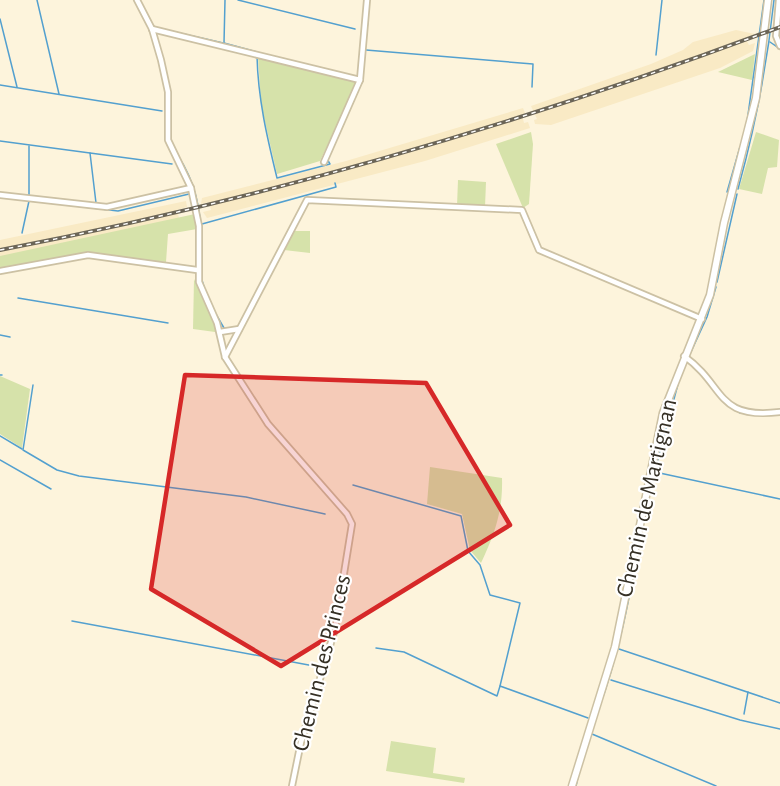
<svg xmlns="http://www.w3.org/2000/svg" width="780" height="786" font-family="'Alegreya Sans',sans-serif">
<rect width="100%" height="100%" fill="#fdf4dc"/>
<g fill="#f9eac5">
<polygon points="736,30 755,34 745,38 749,45 755,43 753,51 720,68 551,125 535,124 534,120 537,119 531,106 651,64 683,50 693,42"/>
<polygon points="523,108 525,113 522,115 524,123 528,122 530,128 425,161 207,218 203,212 211,210 209,202 201,204 202,198 346,161"/>
<polygon points="186,201 187,207 177,210 179,218 189,216 190,222 0,260 0,240"/>
</g>
<g fill="#d6e2aa">
<polygon points="755,54 752,80 718,72"/>
<polygon points="258,56 358,82 320,161 277,174 261,104"/>
<polygon points="531,132 533,144 529,204 523,208 496,144"/>
<polygon points="756,132 779,140 777,167 768,168 762,194 739,189"/>
<polygon points="458,180 486,182 485,207 457,206"/>
<polygon points="195,214 197,229 168,234 166,262 83,254 0,269 0,256"/>
<polygon points="294,231 310,231 310,253 284,250"/>
<polygon points="194,279 217,331 215,332 193,329"/>
<polygon points="0,376 30,389 22,448 0,434"/>
<path d="M430,467L502,478C503,511 495,533 481,563L470,550L462,514L427,504Z"/>
<polygon points="391,741 436,748 433,773 465,778 464,783 386,771"/>
</g>
<g fill="none" stroke-linecap="round" stroke-linejoin="round">
<g stroke="#53a0cf" stroke-width="1.5">
<polyline points="37,0 59,94"/>
<polyline points="225,0 224,43 257,52"/>
<polyline points="238,0 355,29"/>
<polyline points="364,13 364,0"/>
<polyline points="0,19 17,87"/>
<polyline points="151,23 153,27 223,43"/>
<polyline points="155,31 170,90"/>
<polyline points="770,42 780,49"/>
<polyline points="366,50 533,64 532,87"/>
<polyline points="656,55 662,0"/>
<path d="M257,56C258,99 267,137 277,178L330,164L327,159"/>
<polyline points="0,85 162,111"/>
<polyline points="747,122 764,0"/>
<polyline points="342,127 362,80 368,19"/>
<polyline points="0,141 90,153 96,203"/>
<polyline points="29,146 29,196"/>
<polyline points="90,153 172,164"/>
<path d="M178,156C196,183 202,213 201,245"/>
<path d="M738,189C756,124 767,67 774,0"/>
<polyline points="727,192 740,147"/>
<polyline points="0,197 118,211 189,194"/>
<polyline points="202,224 336,187 335,183"/>
<polyline points="22,233 29,201"/>
<polyline points="201,277 204,287"/>
<polyline points="717,282 737,194"/>
<polyline points="18,298 168,323"/>
<polyline points="214,311 224,328"/>
<polyline points="0,335 10,337"/>
<polyline points="689,356 707,317 716,287"/>
<polyline points="0,375 2,375"/>
<polyline points="33,385 23,450 57,470 79,476 246,497 325,514"/>
<polyline points="721,399 740,413 771,415"/>
<polyline points="0,436 22,449"/>
<polyline points="0,460 51,489"/>
<polyline points="655,470 678,384"/>
<polyline points="655,472 780,499"/>
<polyline points="353,485 461,516 468,551 480,565 490,595 520,603 500,686"/>
<polyline points="72,621 314,666"/>
<polyline points="376,648 404,652 497,696 500,686 588,718"/>
<polyline points="619,649 780,703"/>
<polyline points="611,680 740,720 780,729"/>
<path d="M599,708C627,632 636,552 654,473"/>
<polyline points="744,714 748,692"/>
<polyline points="592,734 716,786"/>
<polyline points="576,786 579,772"/>
</g>
<defs>
<g id="minor">
<polyline points="137,0 152,29 161,60 168,92 168,140 191,188 199,226 199,282 217,323 225,357 268,424 347,514 352,524 335,629 301,742 292,786"/>
<polyline points="779,0 776,36 780,46"/>
<polyline points="152,29 360,80"/>
<polyline points="324,162 360,80 367,0"/>
<polyline points="0,195 107,207 191,188"/>
<polyline points="0,271 88,255 197,270"/>
<polyline points="220,332 239,329"/>
<path d="M684,356C726,386 715,420 780,412"/>
<polyline points="225,357 307,200 522,210 539,250 702,319"/>
</g>
<polyline id="secondary" points="572,786 615,647 663,413 710,295 724,223 756,98 768,0"/>
</defs>
<use href="#minor" stroke="#ccc1a4" stroke-width="8"/>
<use href="#secondary" stroke="#ccc1a4" stroke-width="9"/>
<use href="#minor" stroke="#fff" stroke-width="4.5"/>
<use href="#secondary" stroke="#fff" stroke-width="6"/>
<defs>
<path id="rail" d="M0,250C266,199 527,122 780,27"/>
</defs>
<use href="#rail" stroke="#6b6557" stroke-width="4"/>
<use href="#rail" stroke="#fff" stroke-width="1.5" stroke-dasharray="4.5" stroke-linecap="butt"/>
</g>
<path fill="#d62828" fill-opacity="0.2" stroke="#d62828" stroke-width="4.5" stroke-linejoin="round" d="M185,375L426,383L510,525L281,666L151,589Z"/>
<g text-anchor="middle" dominant-baseline="central" stroke-width="4.5" stroke-linejoin="round" paint-order="stroke">
<g font-size="24" fill="#353025" stroke="#fff">
<text transform="translate(647 498) rotate(-77)">Chemin de Martignan</text>
<text transform="translate(322 663) rotate(-76)">Chemin des Princes</text>
</g>
</g>
</svg>
